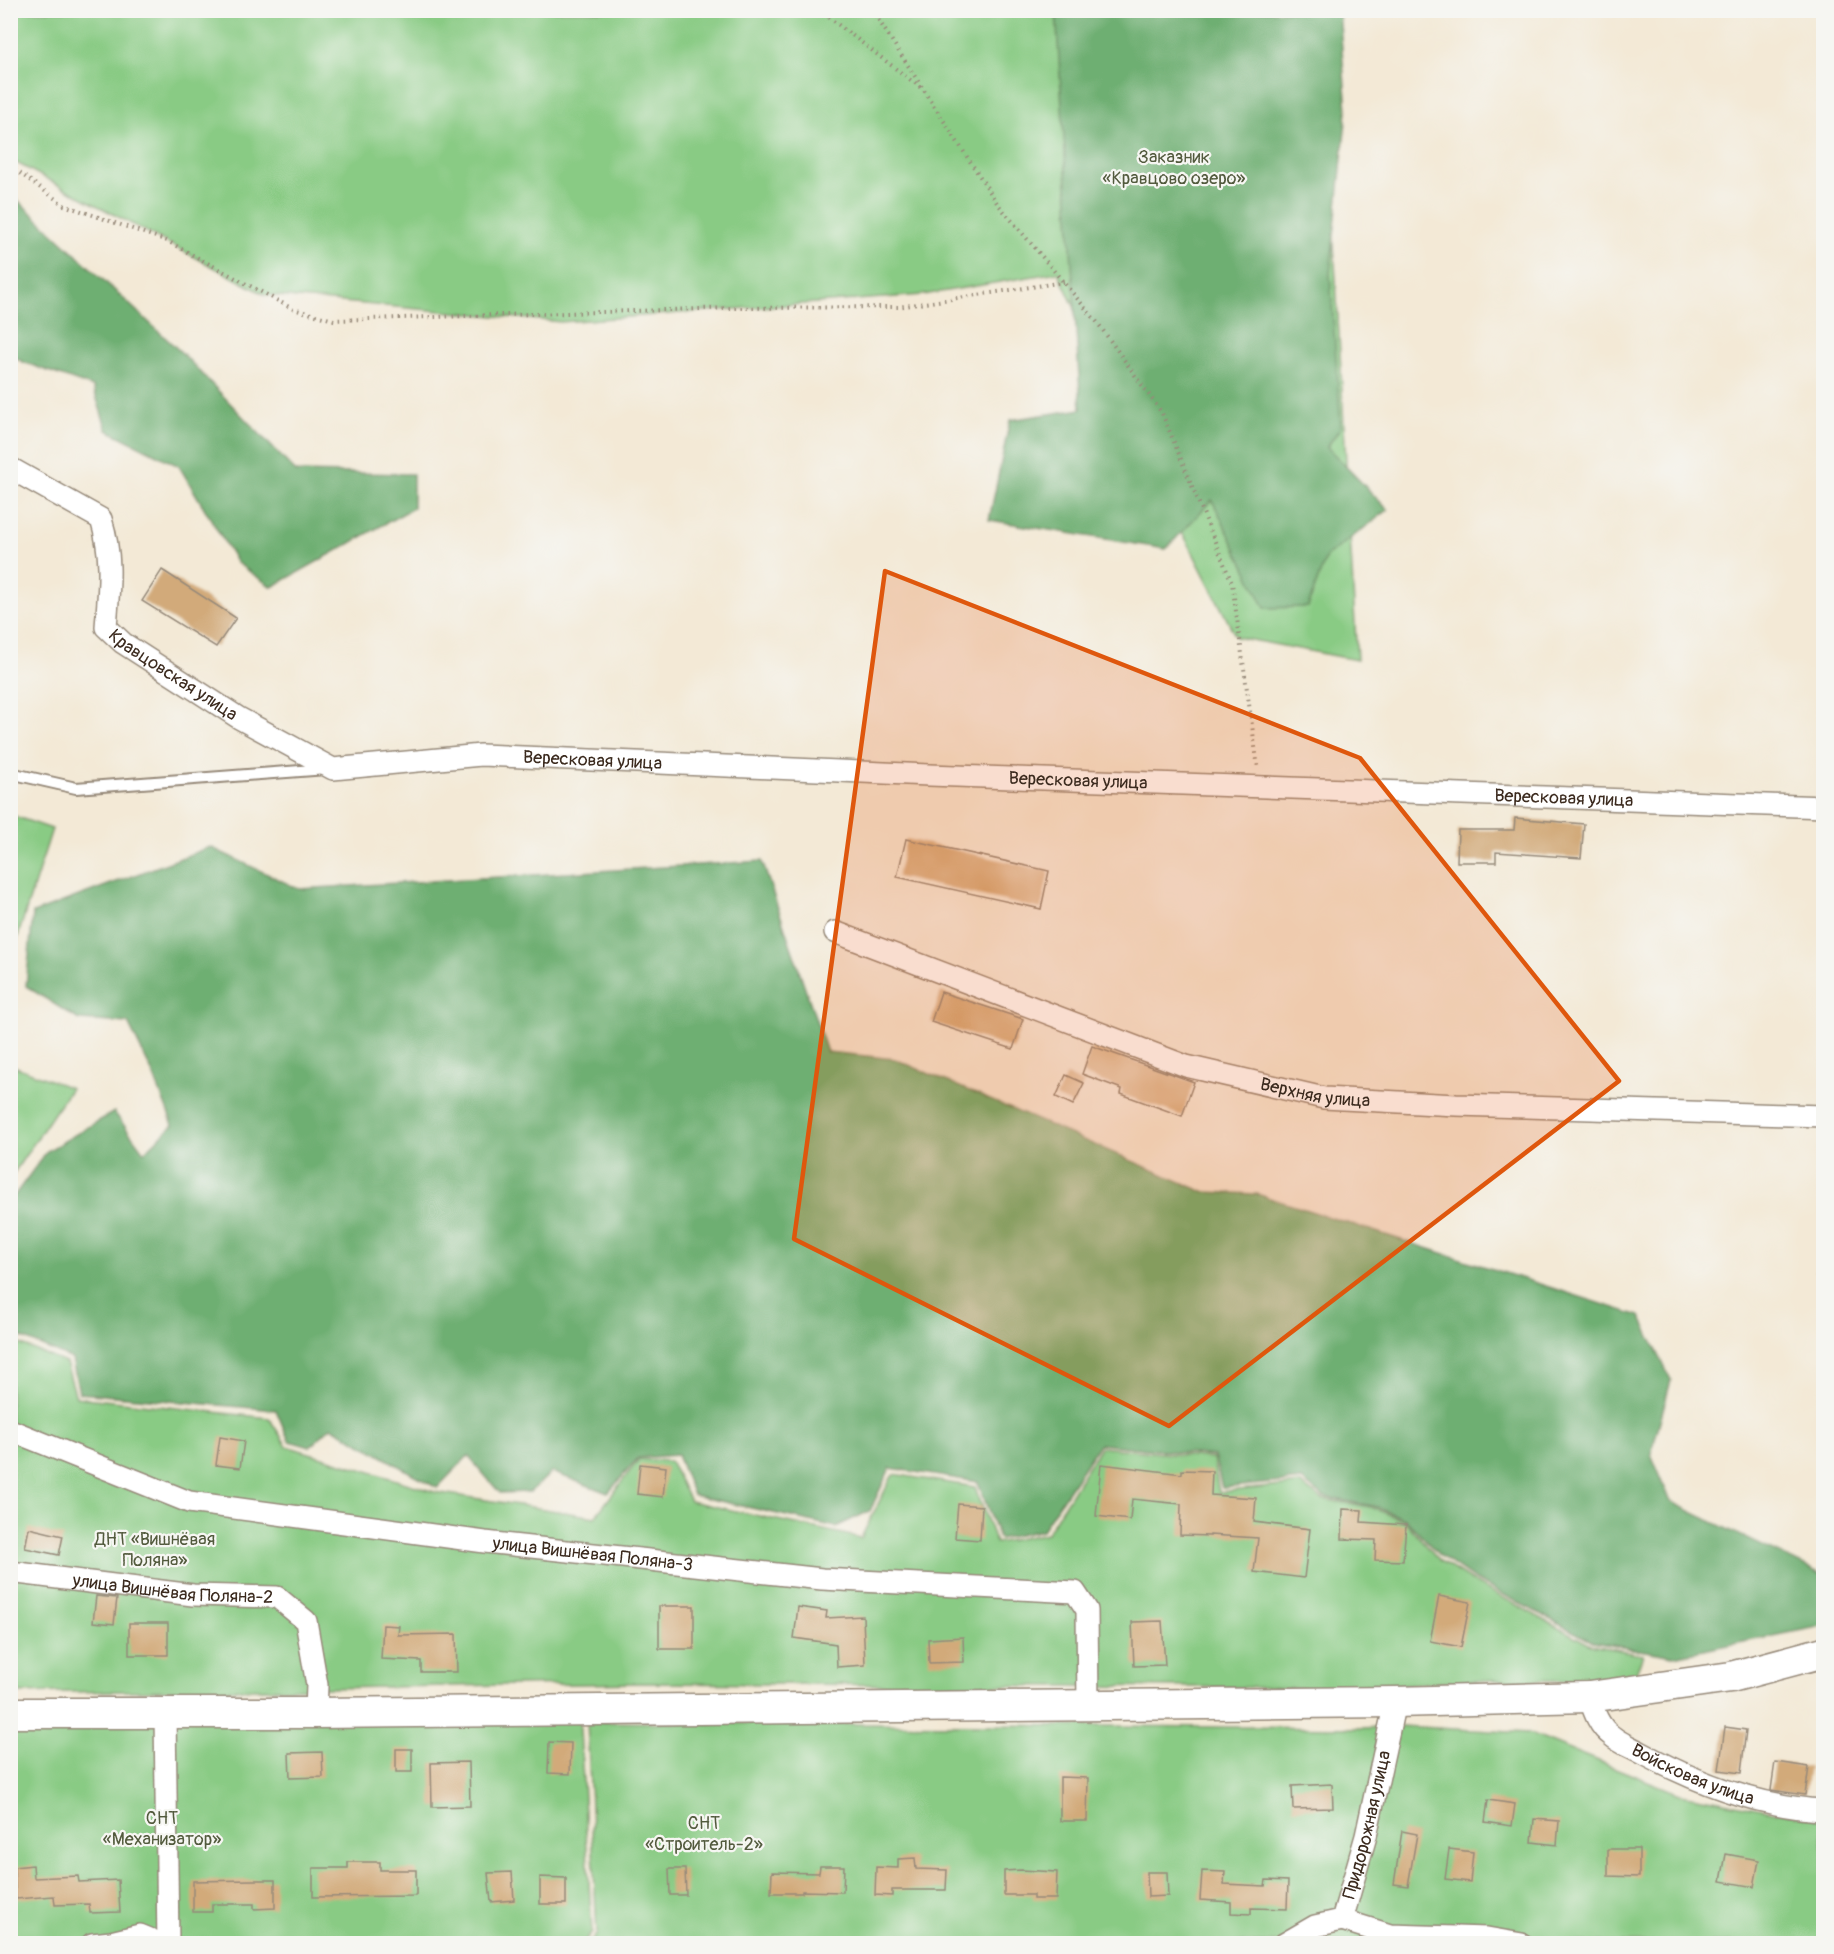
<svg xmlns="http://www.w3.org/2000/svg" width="1834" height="1954" font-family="Pangolin,sans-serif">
<rect width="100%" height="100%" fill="#f6f6f2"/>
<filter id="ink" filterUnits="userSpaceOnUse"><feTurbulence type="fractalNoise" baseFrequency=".0167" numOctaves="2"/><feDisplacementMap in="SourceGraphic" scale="12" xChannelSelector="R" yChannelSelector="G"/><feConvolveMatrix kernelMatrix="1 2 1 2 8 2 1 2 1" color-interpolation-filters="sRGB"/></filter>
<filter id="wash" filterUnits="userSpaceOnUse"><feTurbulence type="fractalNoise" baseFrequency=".008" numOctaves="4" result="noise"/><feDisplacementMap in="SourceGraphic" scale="24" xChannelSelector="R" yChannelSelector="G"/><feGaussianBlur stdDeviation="1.35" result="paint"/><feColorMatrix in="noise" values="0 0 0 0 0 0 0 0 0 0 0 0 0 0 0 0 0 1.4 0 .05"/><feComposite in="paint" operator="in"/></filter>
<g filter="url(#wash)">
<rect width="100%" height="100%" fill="#f3e9d6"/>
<g fill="#89cb84" stroke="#627a51" stroke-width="1.5">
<polygon points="10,11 1321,11 1357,660 1236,637 1148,465 1058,272 923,295 561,322 266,295 11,160"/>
<polygon points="11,815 52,829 11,958 10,815"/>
<polygon points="11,1065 71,1088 11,1177"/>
<polygon points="10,1340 66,1363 76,1397 269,1418 287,1446 435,1492 595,1517 639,1459 670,1461 690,1501 861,1538 893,1474 975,1487 996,1543 1047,1533 1100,1447 1213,1458 1219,1492 1301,1484 1321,1499 1371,1507 1405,1521 1440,1561 1472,1581 1591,1645 1643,1654 1633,1681 1493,1680 1332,1688 643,1683 11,1693"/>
<polygon points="11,1711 579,1713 592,1933 582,1943 11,1944"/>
<polygon points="587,1722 1362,1728 1400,1726 1528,1733 1680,1794 1823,1820 1823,1943 589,1943 597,1934"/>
</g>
<g fill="#6eaf72" stroke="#546c48" stroke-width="1.5">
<polygon points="1056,11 1339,11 1347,111 1330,274 1341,427 1327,447 1388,510 1326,557 1308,607 1265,608 1212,500 1166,549 989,520 1010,420 1081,409"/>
<polygon points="11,194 183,354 296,472 413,474 413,508 272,587 237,563 179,466 107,430 93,387 23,362 11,355"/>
<polygon points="210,847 299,889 762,861 827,1052 895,1059 1204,1192 1257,1194 1640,1316 1671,1380 1651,1454 1671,1502 1823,1575 1823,1626 1674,1656 1593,1642 1474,1579 1439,1555 1405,1519 1373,1506 1323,1497 1302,1480 1222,1488 1214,1456 1099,1444 1042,1530 999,1539 978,1482 890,1468 870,1511 836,1527 693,1495 677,1455 638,1458 608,1493 552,1472 530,1492 500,1493 468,1456 437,1488 331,1427 310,1447 289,1441 276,1410 79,1393 72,1359 11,1333 11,1200 47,1151 114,1112 144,1152 173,1125 153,1074 128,1023 79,1020 26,986 33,913"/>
</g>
<g id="blocks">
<g fill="#d2aa7a">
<polygon points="162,570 236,618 216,647 142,601"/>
<polygon points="1515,818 1584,824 1581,858 1496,852 1496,862 1457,862 1458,830 1514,830"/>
<polygon points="906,839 1049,871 1041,909 897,877"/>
<polygon points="941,992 1023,1019 1013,1049 931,1022"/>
<polygon points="1092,1046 1194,1082 1182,1116 1121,1094 1122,1089 1082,1074"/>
<polygon points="1066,1075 1084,1083 1073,1105 1056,1097"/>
<polygon points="220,1437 244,1441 240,1468 216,1465"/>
<polygon points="640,1464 666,1467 663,1497 637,1494"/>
<polygon points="1101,1464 1182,1474 1182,1470 1212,1471 1211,1495 1256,1498 1254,1522 1310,1529 1304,1578 1254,1572 1258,1538 1210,1535 1210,1536 1180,1535 1181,1504 1132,1499 1130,1520 1096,1516"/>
<polygon points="958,1504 982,1506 980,1540 955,1538"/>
<polygon points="1343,1509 1362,1510 1361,1522 1406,1525 1403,1561 1375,1560 1376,1540 1342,1539"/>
<polygon points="29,1528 63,1536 59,1555 25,1548"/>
<polygon points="96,1596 117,1598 114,1624 93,1622"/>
<polygon points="1439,1596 1470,1602 1461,1647 1430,1641"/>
<rect x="659" y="1606" width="35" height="43"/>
<polygon points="798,1607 827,1611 826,1618 863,1616 865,1665 837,1667 836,1644 794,1638"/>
<polygon points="1162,1621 1165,1665 1134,1666 1132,1622"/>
<rect x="129" y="1623" width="39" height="32"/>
<polygon points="383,1625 399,1626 398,1635 456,1634 457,1672 421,1672 421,1661 381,1659"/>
<polygon points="963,1637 964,1662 929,1663 928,1639"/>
<polygon points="1725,1727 1746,1730 1741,1773 1719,1770"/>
<polygon points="549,1742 571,1743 570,1774 548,1773"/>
<rect x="396" y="1749" width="16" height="23"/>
<polygon points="322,1752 323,1777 290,1778 289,1753"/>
<polygon points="469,1762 470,1806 432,1807 431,1763"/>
<polygon points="1775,1762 1809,1767 1805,1795 1771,1790"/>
<polygon points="1060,1777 1088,1778 1087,1821 1060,1821"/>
<polygon points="1332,1784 1333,1808 1293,1809 1292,1786"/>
<polygon points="1488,1800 1515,1804 1512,1826 1485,1822"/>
<polygon points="1534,1819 1559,1821 1557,1845 1532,1842"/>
<polygon points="1402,1831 1417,1834 1408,1886 1394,1884"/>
<polygon points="1449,1849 1473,1852 1470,1882 1445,1879"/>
<polygon points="1608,1849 1639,1849 1639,1877 1608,1876"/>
<polygon points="1726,1854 1759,1860 1754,1887 1721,1881"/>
<polygon points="915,1858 916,1869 947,1870 946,1890 892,1890 892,1896 875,1895 876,1867 898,1868 898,1859"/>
<polygon points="348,1862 380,1862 380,1870 416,1870 416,1896 313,1897 313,1868 348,1868"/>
<polygon points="33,1865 34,1878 78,1876 79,1882 118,1880 120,1912 90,1913 89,1904 55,1905 54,1896 16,1899 14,1867"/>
<polygon points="820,1866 844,1866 843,1892 802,1891 802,1893 771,1893 772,1872 819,1873"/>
<polygon points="669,1869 685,1869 686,1895 670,1895"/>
<polygon points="1021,1870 1057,1872 1056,1899 1033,1899 1033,1895 1004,1895 1004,1871"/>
<polygon points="1202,1871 1225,1872 1224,1884 1265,1886 1266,1880 1288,1881 1287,1909 1251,1908 1251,1914 1231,1913 1231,1902 1200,1900"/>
<polygon points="512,1872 514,1900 491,1902 488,1873"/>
<polygon points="1147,1872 1167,1872 1168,1896 1148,1897"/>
<polygon points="540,1877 566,1878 566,1904 540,1904"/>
<polygon points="253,1880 275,1880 275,1908 254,1909 254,1904 212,1904 212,1912 193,1912 193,1881"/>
</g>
</g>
</g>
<g filter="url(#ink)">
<use href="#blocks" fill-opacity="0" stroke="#978a7a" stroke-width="1.5"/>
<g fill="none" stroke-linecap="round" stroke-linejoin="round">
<defs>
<polyline id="lane" points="10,773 76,788 327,769"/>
<g id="street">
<path id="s1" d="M10,468L101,519C113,558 109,587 106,627L123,643L239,718L333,769L481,755L929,775L1824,807"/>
<path id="s2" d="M835,932L1186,1066L1324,1098L1456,1105L1824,1116"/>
<path id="s3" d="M10,1430L189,1502L485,1542L822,1579L1075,1592L1087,1610L1088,1705"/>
<path id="s4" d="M10,1572L193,1595L277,1597L306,1621L317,1685L316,1713"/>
<path id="s5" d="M1589,1697C1594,1712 1599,1727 1612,1736C1620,1743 1631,1747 1640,1752C1695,1782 1760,1807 1824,1810"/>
<polyline points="165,1714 168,1944"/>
<polyline points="1342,1920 1390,1935 1487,1938 1522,1944"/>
<polyline points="92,1944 111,1942 140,1935 162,1944"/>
<path id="s6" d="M1284,1944L1315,1926L1342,1920L1366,1836L1395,1702"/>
</g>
<polyline id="secondary" points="10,1713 316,1713 1395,1702 1589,1697 1731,1677 1824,1652"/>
</defs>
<use href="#lane" stroke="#978a7a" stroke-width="14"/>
<use href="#street" stroke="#978a7a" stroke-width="24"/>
<use href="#secondary" stroke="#978a7a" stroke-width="33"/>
<g stroke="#978a7a" stroke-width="4" stroke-dasharray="1.5 4.5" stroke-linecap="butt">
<polyline points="819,10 921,88"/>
<polyline points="872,10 997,203 1097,322 1162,413 1232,583 1258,768"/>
<polyline points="10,166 64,205 167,241 293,309 334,320 733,308 898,307 1064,282"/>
<polyline points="1815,1276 1824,1277"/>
</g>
<use href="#lane" stroke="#fff" stroke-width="10"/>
<use href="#street" stroke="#fff" stroke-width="21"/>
<use href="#secondary" stroke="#fff" stroke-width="30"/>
</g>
</g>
<path fill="#df570d" fill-opacity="0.2" stroke="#df570d" stroke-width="4.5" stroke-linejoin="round" d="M885,571L1360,758L1619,1081L1169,1426L794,1239Z"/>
<g text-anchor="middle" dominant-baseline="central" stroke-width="4.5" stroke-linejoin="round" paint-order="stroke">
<g font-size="18" fill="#525a3d" stroke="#f6f6f2">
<text x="1174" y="157">Заказник<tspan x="1174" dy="21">«Кравцово озеро»</tspan></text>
<text x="155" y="1539">ДНТ «Вишнёвая<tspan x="155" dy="21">Поляна»</tspan></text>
<text x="162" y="1818">СНТ<tspan x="162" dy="21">«Механизатор»</tspan></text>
<text x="704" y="1823">СНТ<tspan x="704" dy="21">«Строитель-2»</tspan></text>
</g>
<g font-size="18" fill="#3b2a1e" stroke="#f6f6f2">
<text stroke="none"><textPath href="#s1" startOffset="296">Кравцовская улица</textPath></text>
<text stroke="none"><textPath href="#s1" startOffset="742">Вересковая улица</textPath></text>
<text stroke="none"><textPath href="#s1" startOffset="1228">Вересковая улица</textPath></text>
<text stroke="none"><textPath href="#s1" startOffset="1714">Вересковая улица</textPath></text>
<text stroke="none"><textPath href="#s2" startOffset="508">Верхняя улица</textPath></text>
<text stroke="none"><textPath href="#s3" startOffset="600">улица Вишнёвая Поляна-3</textPath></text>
<text stroke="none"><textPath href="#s4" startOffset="164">улица Вишнёвая Поляна-2</textPath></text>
<text stroke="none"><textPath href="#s5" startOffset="136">Войсковая улица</textPath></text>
<text stroke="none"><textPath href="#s6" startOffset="162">Придорожная улица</textPath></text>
</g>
</g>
<rect width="1834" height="1954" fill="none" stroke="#f6f6f2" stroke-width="36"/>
</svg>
